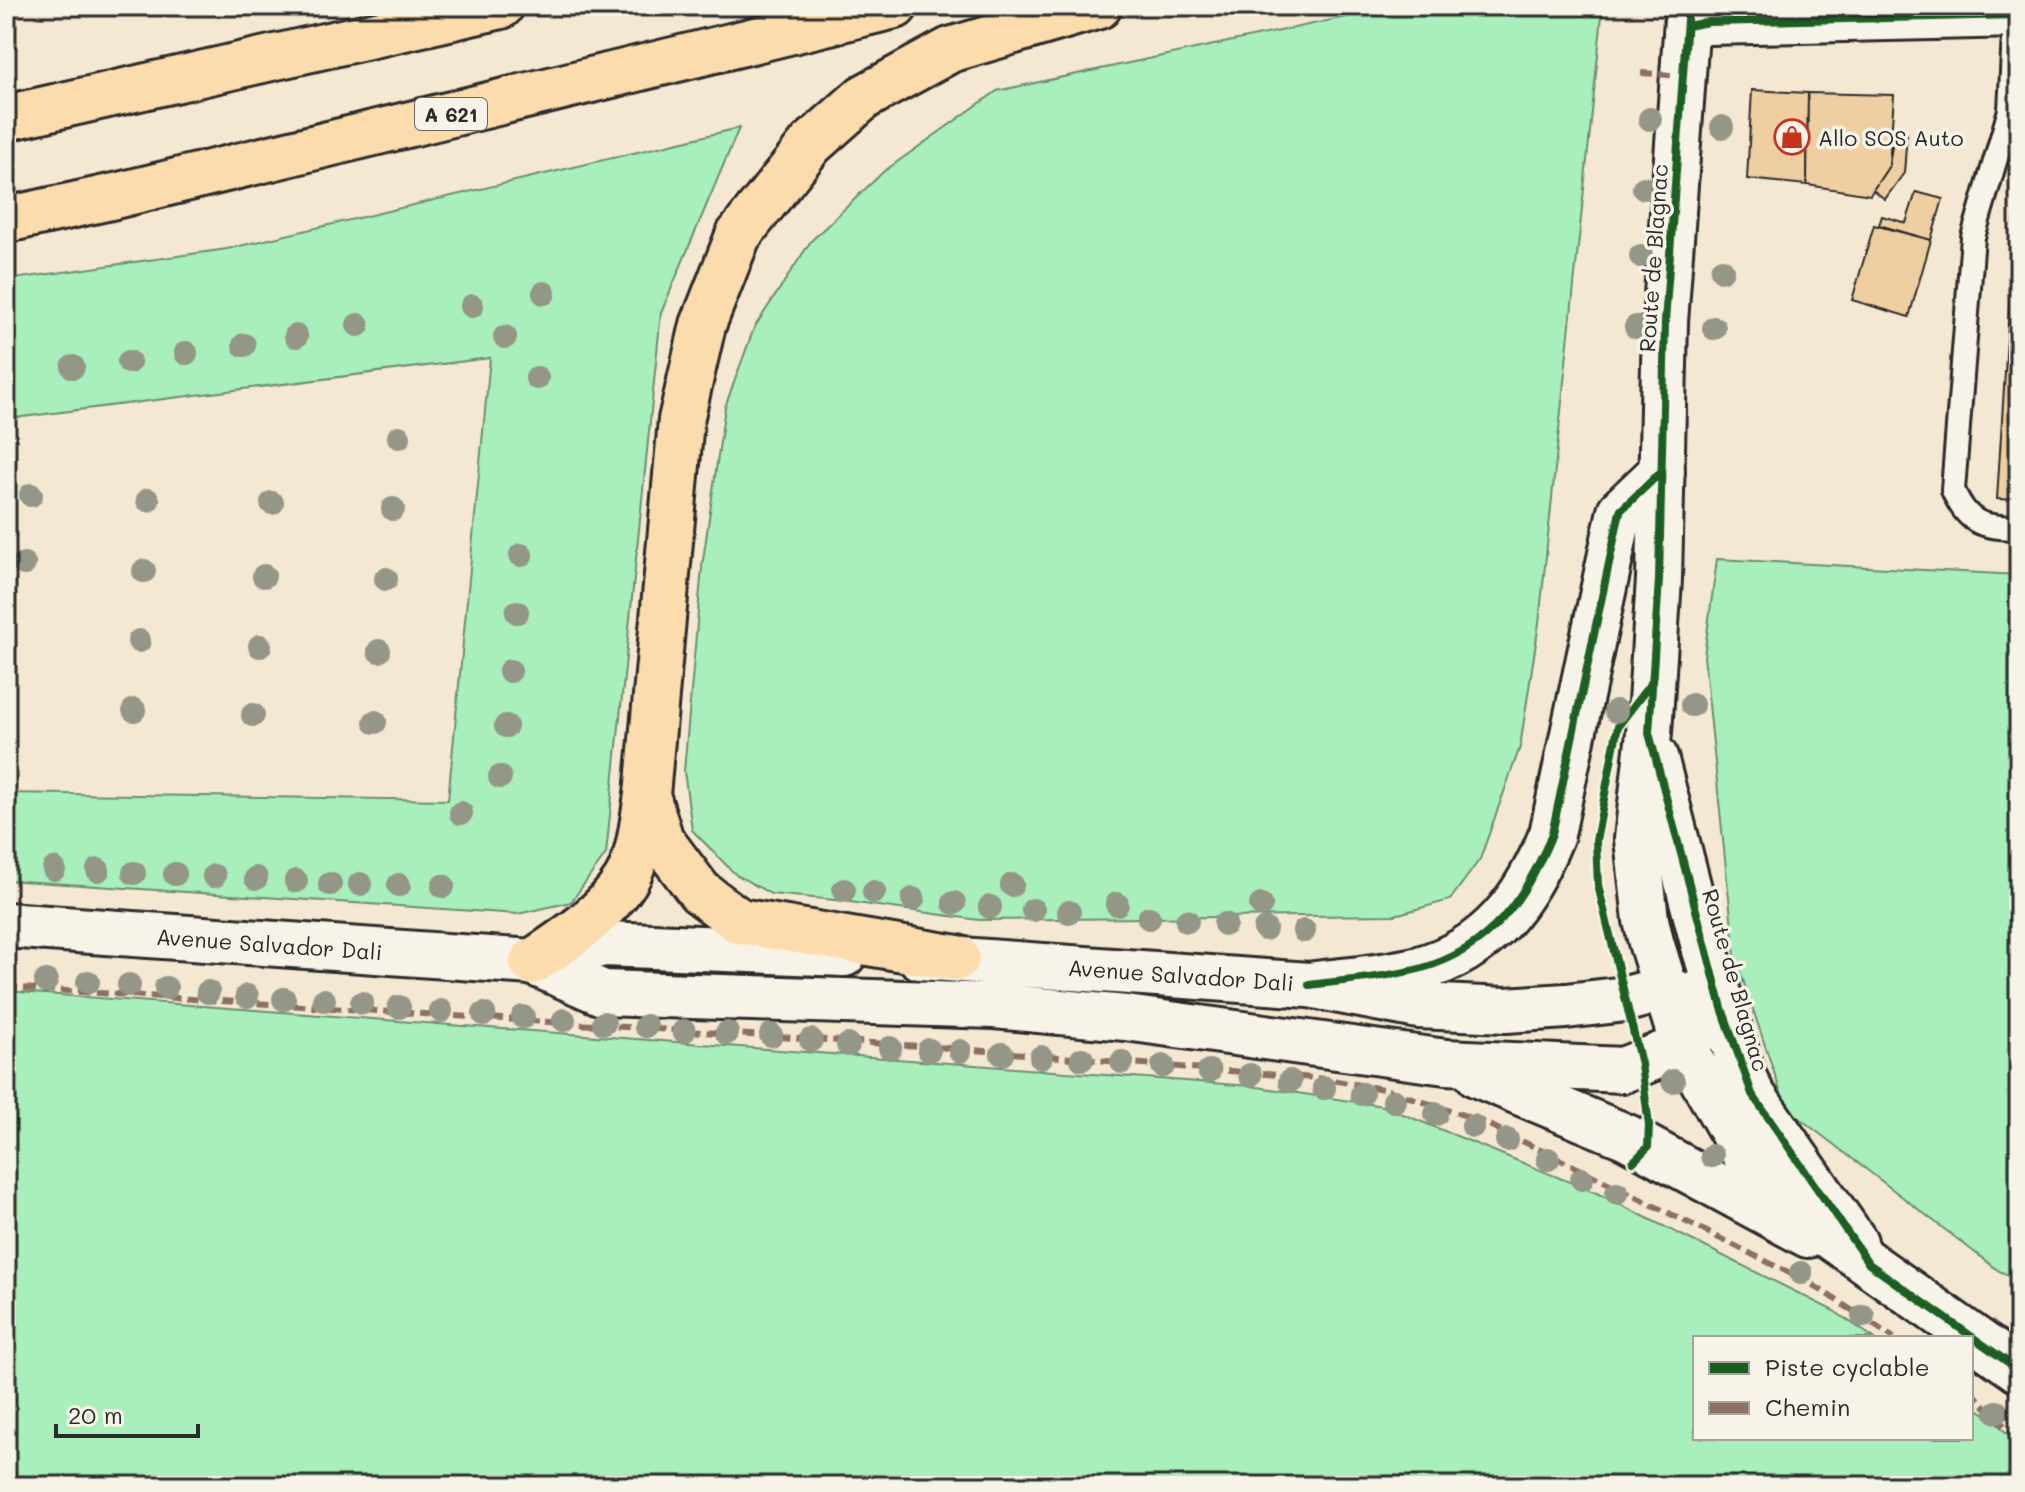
<svg xmlns="http://www.w3.org/2000/svg" width="2025" height="1492" font-family="Mali,sans-serif">
<rect width="100%" height="100%" fill="#f5e8d3"/>
<filter id="ink" filterUnits="userSpaceOnUse"><feTurbulence type="fractalNoise" baseFrequency=".0125" numOctaves="2"/><feDisplacementMap in="SourceGraphic" scale="16" xChannelSelector="R" yChannelSelector="G"/><feConvolveMatrix kernelMatrix="1 2 1 2 8 2 1 2 1" color-interpolation-filters="sRGB"/></filter>
<g filter="url(#ink)">
<g fill="#a8efbb" stroke="#6a8d73" stroke-width="2">
<polygon points="1397,6 1603,6 1539,623 1520,747 1480,859 1450,900 1395,915 979,920 835,900 771,894 735,874 692,830 684,771 702,567 725,407 754,328 811,241 883,172 997,91"/>
<polygon points="739,128 661,313 606,854 571,902 518,914 6,880 6,793 448,800 490,358 6,419 6,280 227,249"/>
<polygon points="1717,559 2019,575 2019,1280 1999,1271 1786,1108 1735,956 1704,656"/>
<polygon points="6,991 1251,1086 1383,1106 1599,1194 1834,1311 1874,1338 1695,1338 1695,1438 1971,1438 1971,1404 1993,1419 2019,1446 2019,1486 6,1486"/>
</g>
<g fill="#efcfa1" stroke="#2b2b2b" stroke-width="2">
<polygon points="1752,90 1808,93 1807,185 1747,179"/>
<polygon points="1808,93 1894,95 1889,166 1870,195 1807,185"/>
<polygon points="1894,132 1907,134 1904,173 1885,199 1873,190 1889,166"/>
<polygon points="2019,149 2019,500 1997,499"/>
<polygon points="1916,192 1943,199 1931,240 1879,225 1882,216 1906,223"/>
<polygon points="1874,225 1931,240 1909,317 1852,300"/>
</g>
<g fill="none" stroke-linecap="round" stroke-linejoin="round">
<defs>
<path id="service" d="M2015,15L2010,110L1973,237L1953,490C1968,525 1983,527 2019,528"/>
<polyline id="minor" points="1687,26 1708,22 2019,15"/>
<g id="tertiary">
<path id="s1" d="M6,925L532,962L604,944L844,954"/>
<polyline points="532,962 603,993 994,1006 1126,1018 1446,1062 1623,1070 1683,1046 1722,1008 1664,989 1626,999 1566,1006 1506,1010 1418,1006 1309,985 920,957"/>
<polyline points="1478,1075 1627,1137 1808,1235"/>
</g>
<g id="secondary">
<polyline points="1688,6 1665,322 1659,579 1649,733 1637,839 1646,920 1651,942 1683,1046 1744,1153 1783,1203 2019,1370"/>
<polyline points="1655,757 1704,947 1744,1078 1752,1094 1855,1242"/>
<path d="M1309,985C1345,980 1384,978 1419,969C1490,950 1526,898 1552,834L1620,511L1662,471"/>
</g>
<g id="motorway">
<polyline points="6,118 501,6"/>
<polyline points="6,220 115,196 895,6"/>
<polyline points="957,958 739,921 700,892 661,840 647,795 681,420 703,325 738,236 811,144 864,97 950,50 1099,6"/>
<path d="M532,962C566,939 603,916 626,880C639,858 643,820 647,795"/>
</g>
</defs>
<use href="#service" stroke="#2b2b2b" stroke-width="28"/>
<use href="#minor" stroke="#2b2b2b" stroke-width="50"/>
<use href="#tertiary" stroke="#2b2b2b" stroke-width="50"/>
<use href="#secondary" stroke="#2b2b2b" stroke-width="50"/>
<use href="#motorway" stroke="#2b2b2b" stroke-width="50"/>
<use href="#service" stroke="#f7f3e8" stroke-width="22"/>
<use href="#minor" stroke="#f7f3e8" stroke-width="44"/>
<use href="#tertiary" stroke="#f7f3e8" stroke-width="44"/>
<use href="#secondary" stroke="#f7f3e8" stroke-width="44"/>
<use href="#motorway" stroke="#fcdcac" stroke-width="44"/>
<g stroke="#8d6e63" stroke-width="6" stroke-dasharray="12 6" stroke-linecap="butt">
<polyline points="1641,73 1683,76"/>
<polyline points="6,987 950,1048 1326,1079 1388,1090 1481,1121 1612,1185 1810,1283 1894,1338"/>
<polyline points="1971,1391 2019,1441"/>
</g>
<defs>
<g id="cycleway">
<polyline points="1688,6 1665,322 1659,579 1649,733 1722,1008 1752,1094 1869,1264 2019,1370"/>
<polyline points="1687,26 1708,22 2019,15"/>
<path d="M1309,985C1345,980 1384,978 1419,969C1490,950 1526,898 1552,834L1620,511L1662,471"/>
<polyline points="1633,1162 1648,1147 1649,1125 1641,1064 1598,885 1596,841 1618,726 1651,683"/>
</g>
</defs>
<use href="#cycleway" stroke="#f7f3e8" stroke-width="13"/>
<use href="#cycleway" stroke="#1b5e20" stroke-width="8"/>
</g>
<g fill="#949687">
<circle cx="1650" cy="119" r="12"/>
<circle cx="1722" cy="127" r="12"/>
<circle cx="1644" cy="188" r="12"/>
<circle cx="1641" cy="256" r="12"/>
<circle cx="1722" cy="270" r="12"/>
<circle cx="544" cy="293" r="12"/>
<circle cx="472" cy="306" r="12"/>
<circle cx="358" cy="325" r="12"/>
<circle cx="1636" cy="327" r="12"/>
<circle cx="1714" cy="328" r="12"/>
<circle cx="296" cy="336" r="12"/>
<circle cx="505" cy="337" r="12"/>
<circle cx="244" cy="345" r="12"/>
<circle cx="186" cy="353" r="12"/>
<circle cx="129" cy="362" r="12"/>
<circle cx="73" cy="367" r="12"/>
<circle cx="537" cy="378" r="12"/>
<circle cx="399" cy="437" r="12"/>
<circle cx="31" cy="495" r="12"/>
<circle cx="148" cy="500" r="12"/>
<circle cx="272" cy="503" r="12"/>
<circle cx="393" cy="509" r="12"/>
<circle cx="521" cy="555" r="12"/>
<circle cx="24" cy="564" r="12"/>
<circle cx="144" cy="571" r="12"/>
<circle cx="264" cy="576" r="12"/>
<circle cx="386" cy="579" r="12"/>
<circle cx="517" cy="612" r="12"/>
<circle cx="139" cy="641" r="12"/>
<circle cx="260" cy="646" r="12"/>
<circle cx="379" cy="651" r="12"/>
<circle cx="510" cy="671" r="12"/>
<circle cx="1692" cy="705" r="12"/>
<circle cx="134" cy="710" r="12"/>
<circle cx="1616" cy="711" r="12"/>
<circle cx="253" cy="715" r="12"/>
<circle cx="375" cy="722" r="12"/>
<circle cx="506" cy="726" r="12"/>
<circle cx="500" cy="777" r="12"/>
<circle cx="461" cy="813" r="12"/>
<circle cx="54" cy="869" r="12"/>
<circle cx="98" cy="870" r="12"/>
<circle cx="134" cy="873" r="12"/>
<circle cx="175" cy="874" r="12"/>
<circle cx="214" cy="876" r="12"/>
<circle cx="256" cy="878" r="12"/>
<circle cx="296" cy="881" r="12"/>
<circle cx="330" cy="884" r="12"/>
<circle cx="360" cy="884" r="12"/>
<circle cx="399" cy="885" r="12"/>
<circle cx="1012" cy="885" r="12"/>
<circle cx="443" cy="886" r="12"/>
<circle cx="844" cy="890" r="12"/>
<circle cx="874" cy="892" r="12"/>
<circle cx="913" cy="899" r="12"/>
<circle cx="954" cy="903" r="12"/>
<circle cx="1117" cy="904" r="12"/>
<circle cx="1261" cy="905" r="12"/>
<circle cx="990" cy="907" r="12"/>
<circle cx="1033" cy="910" r="12"/>
<circle cx="1069" cy="912" r="12"/>
<circle cx="1149" cy="918" r="12"/>
<circle cx="1187" cy="921" r="12"/>
<circle cx="1225" cy="924" r="12"/>
<circle cx="1265" cy="929" r="12"/>
<circle cx="1304" cy="931" r="12"/>
<circle cx="46" cy="981" r="12"/>
<circle cx="88" cy="982" r="12"/>
<circle cx="129" cy="985" r="12"/>
<circle cx="166" cy="988" r="12"/>
<circle cx="208" cy="992" r="12"/>
<circle cx="247" cy="996" r="12"/>
<circle cx="284" cy="999" r="12"/>
<circle cx="324" cy="1000" r="12"/>
<circle cx="362" cy="1003" r="12"/>
<circle cx="399" cy="1007" r="12"/>
<circle cx="441" cy="1011" r="12"/>
<circle cx="484" cy="1014" r="12"/>
<circle cx="523" cy="1017" r="12"/>
<circle cx="564" cy="1020" r="12"/>
<circle cx="604" cy="1023" r="12"/>
<circle cx="646" cy="1026" r="12"/>
<circle cx="684" cy="1031" r="12"/>
<circle cx="727" cy="1033" r="12"/>
<circle cx="771" cy="1035" r="12"/>
<circle cx="811" cy="1040" r="12"/>
<circle cx="848" cy="1045" r="12"/>
<circle cx="890" cy="1048" r="12"/>
<circle cx="929" cy="1050" r="12"/>
<circle cx="960" cy="1051" r="12"/>
<circle cx="1002" cy="1054" r="12"/>
<circle cx="1041" cy="1057" r="12"/>
<circle cx="1082" cy="1059" r="12"/>
<circle cx="1122" cy="1062" r="12"/>
<circle cx="1163" cy="1066" r="12"/>
<circle cx="1209" cy="1071" r="12"/>
<circle cx="1250" cy="1075" r="12"/>
<circle cx="1290" cy="1081" r="12"/>
<circle cx="1673" cy="1081" r="12"/>
<circle cx="1324" cy="1088" r="12"/>
<circle cx="1362" cy="1094" r="12"/>
<circle cx="1394" cy="1101" r="12"/>
<circle cx="1436" cy="1114" r="12"/>
<circle cx="1473" cy="1126" r="12"/>
<circle cx="1507" cy="1140" r="12"/>
<circle cx="1712" cy="1156" r="12"/>
<circle cx="1548" cy="1159" r="12"/>
<circle cx="1582" cy="1179" r="12"/>
<circle cx="1617" cy="1193" r="12"/>
<circle cx="1801" cy="1273" r="12"/>
<circle cx="1863" cy="1316" r="12"/>
<circle cx="1997" cy="1412" r="12"/>
</g>
</g>
<defs>
<symbol id="shop-ring" viewBox="-11 -11 22 22"><circle r="9.5" fill="#f7f3e8" stroke="#c8321e" stroke-width="1.5"/><path d="M-5-2.5h2.3a2.7 3.5 0 0 1 5.4 0H5L5.5 6h-11ZM-1.5-2.5h3a1.5 2.3 0 0 0-3 0Z" fill="#c8321e"/></symbol>
</defs>
<g fill-rule="evenodd">
<use href="#shop-ring" x="1772" y="117" width="40" height="40"/>
</g>
<g text-anchor="middle" dominant-baseline="central" stroke-width="7" stroke-linejoin="round" paint-order="stroke">
<rect fill="#f7f3e8" stroke="#686764" stroke-width="2" x="415" y="98" width="72" height="32" rx="6"/>
<g font-size="20" font-weight="bold" fill="#2b2b2b">
<text x="451" y="114">A 621</text>
</g>
<g font-size="22" fill="#2b2b2b" stroke="#f7f3e8" text-anchor="start">
<text x="1818" y="137">Allo SOS Auto</text>
</g>
<g font-size="22" fill="#2b2b2b" stroke="#f7f3e8">
<text transform="translate(1653 258) rotate(-86)">Route de Blagnac</text>
<text stroke="none"><textPath href="#s1" startOffset="264">Avenue Salvador Dali</textPath></text>
<text transform="translate(1181 975) rotate(4)">Avenue Salvador Dali</text>
<text transform="translate(1736 980) rotate(74)">Route de Blagnac</text>
</g>
</g>
<rect width="2025" height="1492" fill="none" stroke="#f7f3e8" stroke-width="32"/>
<rect x="16" y="16" width="1993" height="1460" fill="none" stroke="#2b2b2b" stroke-width="3" filter="url(#ink)"/>
<rect x="1693" y="1336" width="280" height="104" fill="#f7f3e8" stroke="#a5a39c" stroke-width="2"/>
<rect x="1709" y="1362" width="40" height="12" fill="#1b5e20" stroke="#a5a39c" stroke-width="2"/>
<text x="1765" y="1376" font-size="24" fill="#2b2b2b">Piste cyclable</text>
<rect x="1709" y="1402" width="40" height="12" fill="#8d6e63" stroke="#a5a39c" stroke-width="2"/>
<text x="1765" y="1416" font-size="24" fill="#2b2b2b">Chemin</text>
<path d="M56 1424v12h142v-12" fill="none" stroke="#2b2b2b" stroke-width="4"/>
<text x="68" y="1424" font-size="24" fill="#2b2b2b" stroke="#f7f3e8" stroke-width="6" paint-order="stroke">20 m</text>
</svg>
